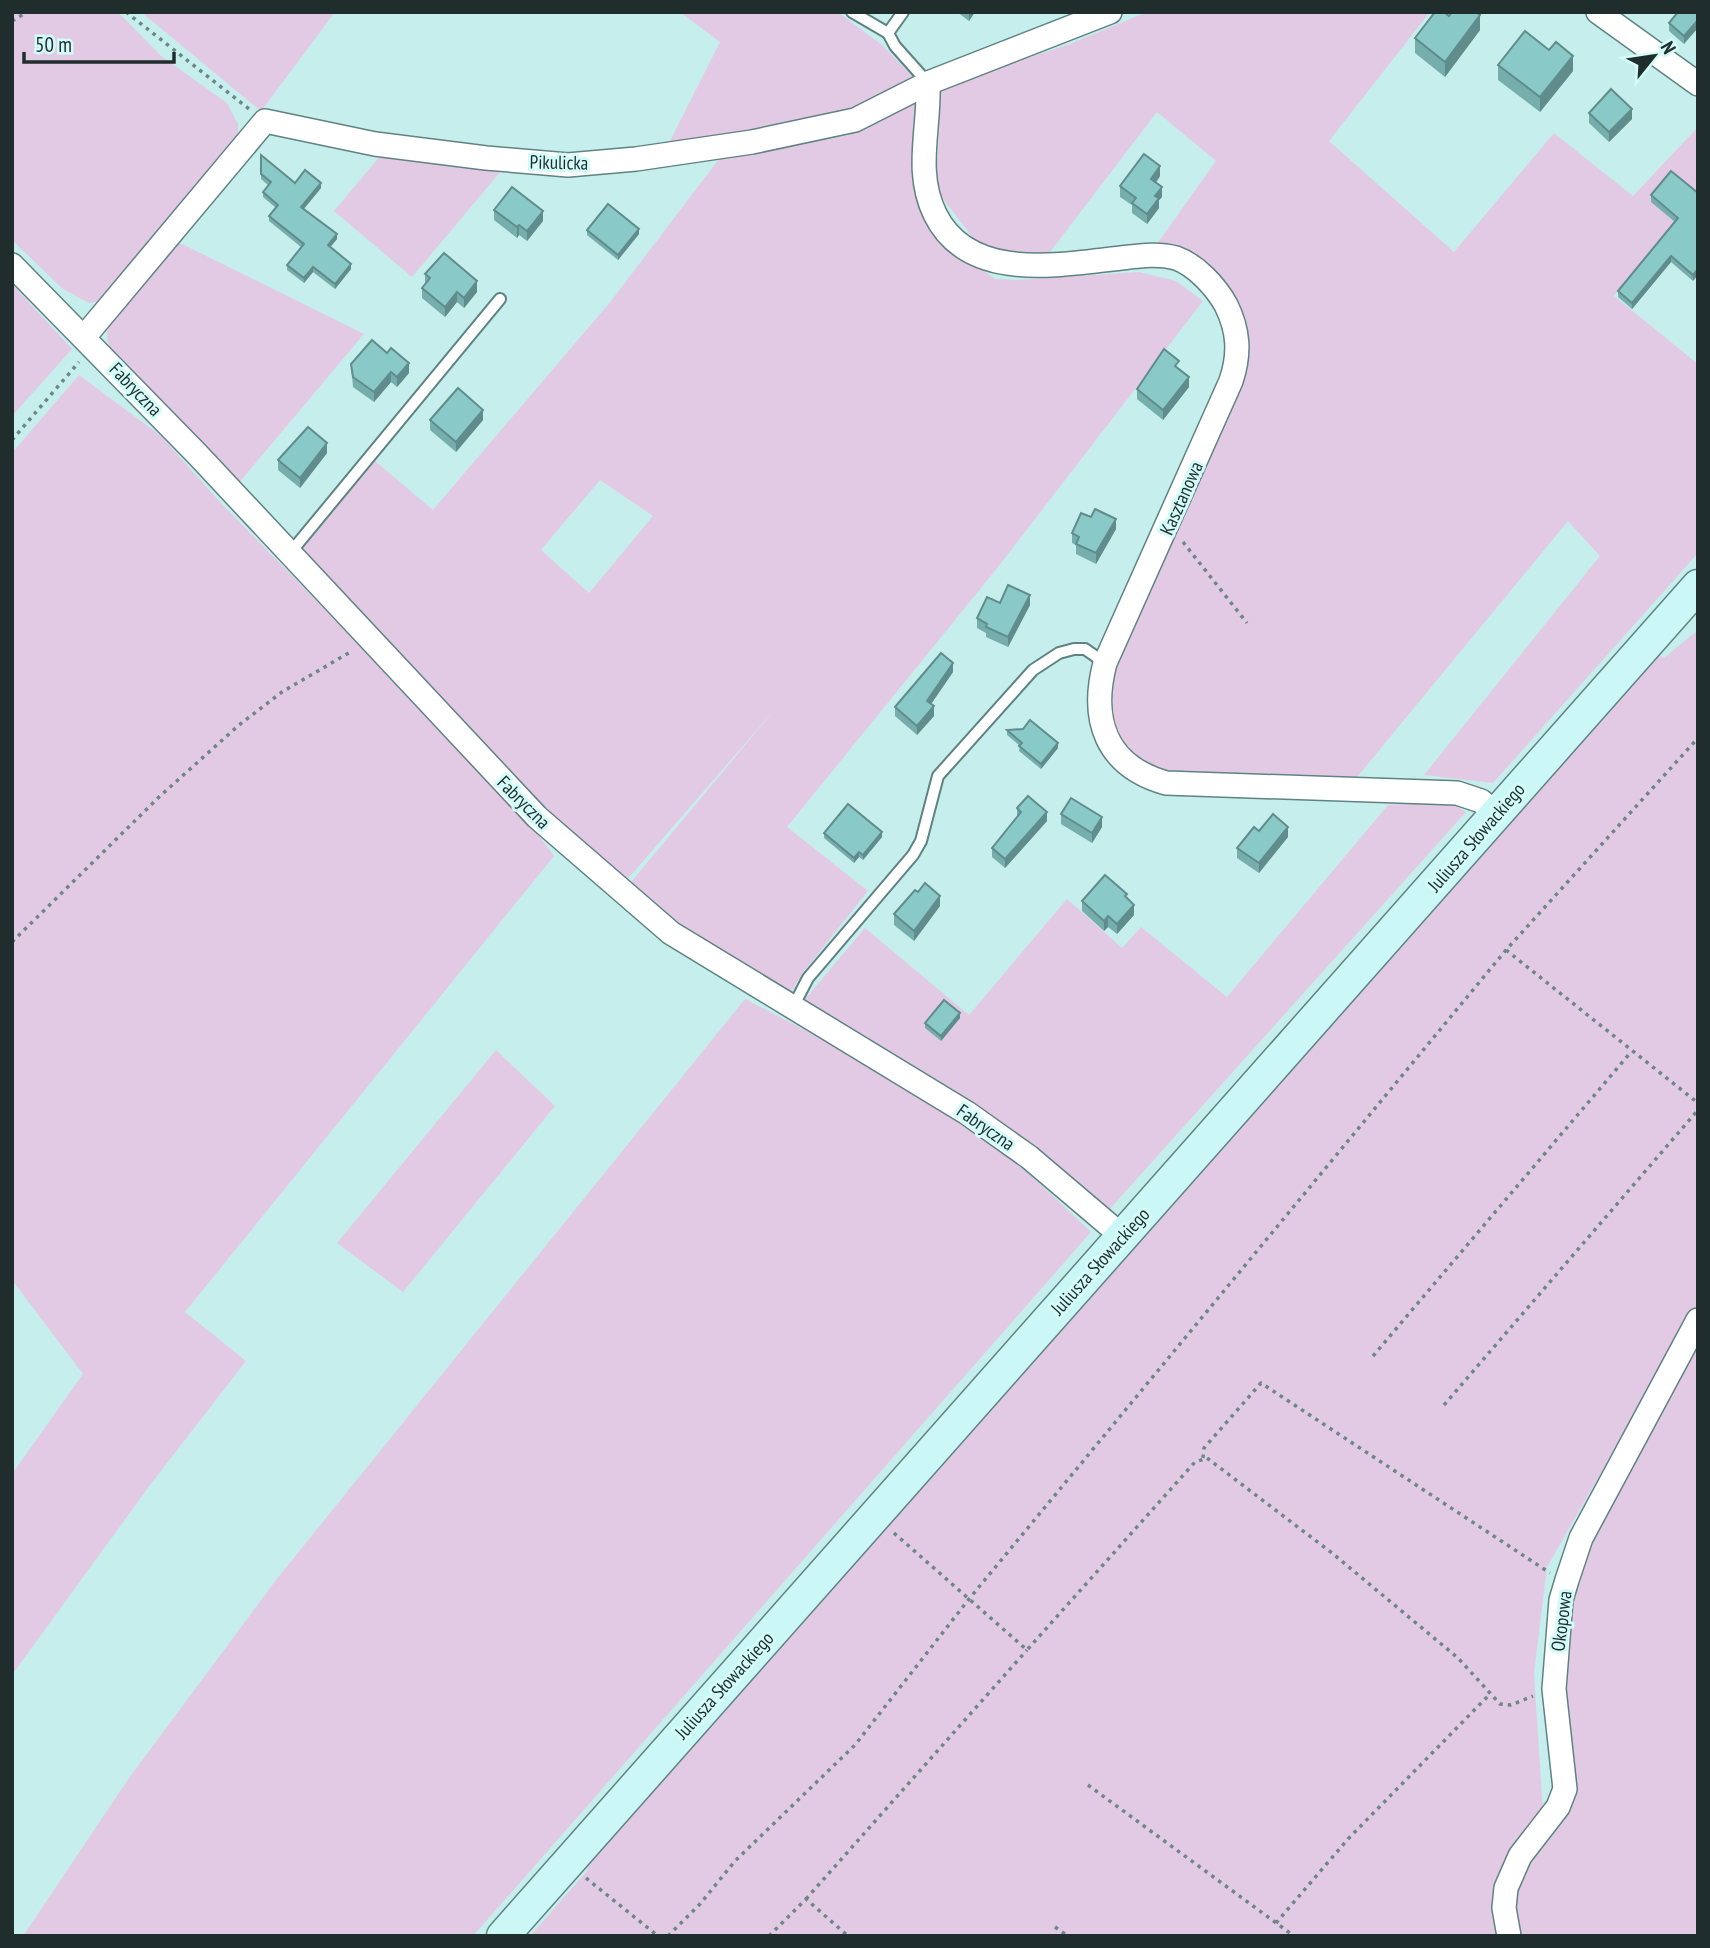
<svg xmlns="http://www.w3.org/2000/svg" width="1710" height="1948" font-family="'PT Sans Narrow',sans-serif">
<rect width="100%" height="100%" fill="#c6eeec"/>
<g fill="#e3cae4" fill-rule="evenodd">
<polygon points="12,12 118,12 161,56 227,103 238,124 238,140 111,300 89,303 63,289 12,240"/>
<polygon points="141,12 335,12 261,111"/>
<polygon points="680,12 838,12 882,45 917,81 864,107 667,147 720,42"/>
<path d="M1147,12H1430L1329,141L1454,252L1554,133L1633,196L1698,127V197L1614,296L1698,364V553L1493,783L1424,775L1600,556L1568,521L1353,782L1157,775L1115,738L1107,675L1244,324C1230,279 1203,255 1157,244L1216,161L1157,112L1050,252L1024,255L976,242L938,192L932,169L938,156L940,87L1070,44Z"/>
<path d="M923,93L918,179L974,264L995,279L1016,280L1139,272L1176,281L1203,301L998,567L787,827L868,891L804,971L790,994L689,939L627,887L775,709L624,883L501,764L300,552L375,461L433,510L611,301L719,159L849,135ZM600,480L653,516L589,593L541,550Z"/>
<polygon points="381,155 501,171 412,277 334,211"/>
<path d="M178,242L364,334L237,485L111,350C105,338 106,331 112,320Z"/>
<polygon points="12,284 72,349 12,416"/>
<polygon points="79,375 161,436 221,503 518,807 554,856 185,1312 246,1361 150,1485 12,1675 12,1474 83,1374 12,1280 12,453"/>
<polygon points="1698,630 1698,1303 1547,1567 1534,1673 1543,1813 1501,1936 530,1936 588,1870 585,1865 1656,653 1664,658"/>
<polygon points="1448,801 1466,812 1108,1211 807,1009 805,999 865,928 969,1015 1067,899 1122,948 1141,927 1227,997 1388,805"/>
<path d="M745,999C821,1038 898,1079 969,1127C1012,1156 1053,1196 1091,1232L473,1936H23L129,1778L276,1580Z"/>
<polygon points="496,1050 555,1106 403,1292 337,1243"/>
<polygon points="1698,1341 1698,1936 1518,1936 1513,1888 1556,1821 1564,1639 1576,1579 1599,1522"/>
</g>
<g fill="none" stroke-linecap="round" stroke-linejoin="round">
<defs>
<g id="lane">
<polyline points="852,12 888,33"/>
<polyline points="903,12 888,33 895,46 928,83"/>
<polyline points="290,553 500,299"/>
<polyline points="792,1009 808,978 913,855 921,841 938,776 1033,670 1059,653 1074,649 1085,649 1105,663"/>
</g>
<g id="street">
<polyline points="1598,12 1698,84"/>
<path d="M928,83C930,128 914,171 935,214C967,280 1052,266 1112,259C1133,257 1155,252 1176,258C1196,265 1216,287 1226,305C1239,331 1240,354 1231,381L1105,663C1090,720 1106,766 1166,783L1457,793L1481,801L1496,813"/>
<polyline points="12,265 197,454 537,817 671,933 967,1113 1029,1157 1122,1236"/>
<polyline points="85,336 265,121 375,144 486,158 568,165 636,159 752,142 855,120 928,83 1110,12"/>
<polyline points="1509,1936 1504,1908 1506,1888 1520,1856 1558,1807 1565,1789 1554,1689 1561,1600 1567,1580 1581,1538 1698,1320"/>
</g>
<polyline id="secondary" points="503,1936 1698,586"/>
</defs>
<use href="#lane" stroke="#5f8382" stroke-width="14"/>
<use href="#street" stroke="#5f8382" stroke-width="26"/>
<use href="#secondary" stroke="#5f8382" stroke-width="35"/>
<g stroke="#6d8786" stroke-width="3.5" stroke-dasharray="3.5 5" stroke-linecap="butt">
<polyline points="126,12 249,109"/>
<polyline points="12,21 27,12"/>
<polyline points="12,440 79,362"/>
<polyline points="1183,542 1247,623"/>
<polyline points="12,942 159,797 239,725 282,692 352,651"/>
<polyline points="1506,950 1698,1103"/>
<polyline points="1373,1356 1631,1052"/>
<polyline points="1444,1405 1698,1110"/>
<polyline points="1203,1458 1204,1448 1261,1383 1550,1573"/>
<polyline points="894,1533 1027,1650 1195,1462 1207,1458 1332,1553 1458,1658 1500,1704 1511,1705 1533,1696"/>
<polyline points="1088,1785 1294,1936"/>
<polyline points="586,1878 658,1936"/>
<polyline points="806,1899 1027,1650"/>
<polyline points="1276,1923 1348,1839 1489,1695"/>
<polyline points="1055,1927 1068,1936"/>
<polyline points="668,1936 700,1904 735,1861 855,1745 969,1599 1506,950 1698,738"/>
<polyline points="769,1936 806,1899 848,1936"/>
</g>
<use href="#lane" stroke="#fff" stroke-width="10"/>
<use href="#street" stroke="#fff" stroke-width="23"/>
<use href="#secondary" stroke="#cbf8f7" stroke-width="32"/>
</g>
<g fill="#76aeac">
<polygon points="957,12 975,12 969,21"/>
<polygon points="1698,12 1684,44 1669,31 1669,23"/>
<polygon points="1449,16 1480,30 1445,77 1415,53 1415,38"/>
<polygon points="1498,65 1573,71 1540,112 1498,80"/>
<polygon points="1589,113 1632,119 1609,142 1589,123"/>
<polygon points="261,155 295,183 321,188 304,209 337,239 330,247 351,269 335,289 313,272 304,283 287,270 287,265 301,247 269,221 269,216 276,208 263,197 263,192 268,185 261,179"/>
<polygon points="1160,176 1156,183 1162,197 1159,200 1159,208 1147,224 1132,213 1132,205 1120,197 1120,186"/>
<polygon points="1698,193 1693,281 1671,262 1632,309 1618,297 1618,291 1675,222 1651,202 1651,195"/>
<polygon points="494,210 543,221 527,241 519,235 517,238 494,220"/>
<polygon points="587,230 639,234 618,260 587,235"/>
<polygon points="425,274 477,292 464,308 457,302 445,317 422,298 422,288 425,284"/>
<polygon points="351,364 409,373 397,387 391,382 374,402 353,387"/>
<polygon points="1179,369 1189,387 1163,420 1137,399 1137,389"/>
<polygon points="430,420 483,420 456,452 430,430"/>
<polygon points="327,453 300,488 278,470 278,460"/>
<polygon points="1116,529 1096,564 1076,554 1076,545 1072,543 1072,533"/>
<polygon points="1000,603 1030,605 1008,647 986,637 986,633 977,628 977,618"/>
<polygon points="953,672 931,704 934,716 917,735 895,716 895,707"/>
<polygon points="1007,730 1058,748 1041,769 1019,751 1020,746 1007,735"/>
<polygon points="1017,808 1047,821 1005,868 992,857 992,848 1017,817"/>
<polygon points="1061,814 1102,827 1092,843 1061,824"/>
<polygon points="1259,831 1288,837 1259,873 1237,858 1237,848"/>
<polygon points="824,833 882,837 863,860 859,857 854,863 824,838"/>
<polygon points="1127,898 1134,915 1117,934 1108,927 1104,931 1082,911 1082,901"/>
<polygon points="940,906 914,941 894,925 894,914"/>
<polygon points="960,1018 941,1041 925,1028 925,1023"/>
</g>
<g fill="#608d8c">
<polygon points="969,12 975,12 969,21"/>
<polygon points="1480,15 1480,30 1445,77 1445,62"/>
<polygon points="1698,20 1698,28 1684,44 1684,36"/>
<polygon points="1573,56 1573,71 1540,112 1540,97"/>
<polygon points="1632,109 1632,119 1609,142 1609,132"/>
<polygon points="1160,166 1160,176 1151,189 1151,179"/>
<polygon points="321,183 321,188 301,212 301,207"/>
<polygon points="1162,187 1162,197 1159,200 1159,208 1147,224 1147,214 1155,196"/>
<polygon points="543,211 543,221 527,241 527,231"/>
<polygon points="519,225 519,235 517,238 517,227"/>
<polygon points="639,229 639,234 618,260 618,255"/>
<polygon points="337,234 337,239 328,250 328,245"/>
<polygon points="1671,256 1671,262 1632,309 1632,303"/>
<polygon points="351,264 351,269 335,289 335,284"/>
<polygon points="313,267 313,272 304,283 304,278"/>
<polygon points="1698,269 1698,275 1693,281 1693,275"/>
<polygon points="477,281 477,292 464,308 464,298"/>
<polygon points="457,292 457,302 445,317 445,307"/>
<polygon points="409,363 409,373 397,387 397,377"/>
<polygon points="391,372 391,382 374,402 374,392"/>
<polygon points="1189,377 1189,387 1163,420 1163,410"/>
<polygon points="483,410 483,420 456,452 456,442"/>
<polygon points="327,443 327,453 300,488 300,478"/>
<polygon points="1116,519 1116,529 1096,564 1096,553"/>
<polygon points="1030,595 1030,605 1008,647 1008,637"/>
<polygon points="953,663 953,672 927,710 927,701"/>
<polygon points="934,706 934,716 917,735 917,726"/>
<polygon points="1058,743 1058,748 1041,769 1041,764"/>
<polygon points="1047,812 1047,821 1005,868 1005,859"/>
<polygon points="1102,817 1102,827 1092,843 1092,833"/>
<polygon points="1288,827 1288,837 1259,873 1259,863"/>
<polygon points="882,832 882,837 863,860 863,855"/>
<polygon points="859,852 859,857 854,863 854,858"/>
<polygon points="940,896 940,906 914,941 914,931"/>
<polygon points="1134,905 1134,915 1117,934 1117,924"/>
<polygon points="1108,916 1108,927 1104,931 1104,921"/>
<polygon points="960,1013 960,1018 941,1041 941,1036"/>
</g>
<g fill="#89cac8" stroke="#608d8c" stroke-width="2">
<polygon points="1435,12 1444,12 1449,16 1452,12 1476,12 1480,15 1445,62 1415,38"/>
<polygon points="1678,12 1698,12 1698,20 1684,36 1669,23"/>
<polygon points="1525,31 1549,50 1556,42 1573,56 1540,97 1498,65"/>
<polygon points="1611,89 1632,109 1609,132 1589,113"/>
<polygon points="1144,154 1160,166 1151,179 1162,187 1155,196 1159,198 1147,214 1132,203 1136,198 1120,186"/>
<polygon points="261,155 295,183 305,170 321,183 301,207 337,234 328,245 351,264 335,284 313,267 304,278 287,265 304,244 269,216 278,205 263,192 271,182 261,174"/>
<polygon points="1671,171 1698,193 1698,269 1693,275 1671,256 1632,303 1618,291 1678,218 1651,195"/>
<polygon points="512,187 543,211 527,231 519,225 517,227 494,210"/>
<polygon points="608,204 639,229 618,255 587,230"/>
<polygon points="444,253 477,281 464,298 457,292 445,307 422,288 430,278 425,274"/>
<polygon points="372,340 387,353 391,348 409,363 397,377 391,372 374,392 353,377 351,364"/>
<polygon points="1164,349 1179,361 1175,366 1189,377 1163,410 1137,389"/>
<polygon points="458,388 483,410 456,442 430,420"/>
<polygon points="308,427 327,443 300,478 278,460"/>
<polygon points="1095,509 1116,519 1096,553 1076,544 1079,537 1072,533 1081,513 1091,517"/>
<polygon points="1008,585 1030,595 1008,637 986,627 987,624 977,618 987,597 1000,603"/>
<polygon points="941,653 953,663 927,701 934,706 917,726 895,707"/>
<polygon points="1030,720 1058,743 1041,764 1019,746 1022,743 1007,730 1023,729"/>
<polygon points="1028,796 1047,812 1005,859 992,848 1021,812 1017,808"/>
<polygon points="1071,798 1102,817 1092,833 1061,814"/>
<polygon points="848,804 882,832 863,855 859,852 854,858 824,833"/>
<polygon points="1273,814 1288,827 1259,863 1237,848 1254,827 1259,831"/>
<polygon points="1105,875 1127,894 1125,896 1134,905 1117,924 1108,916 1104,921 1082,901"/>
<polygon points="925,883 940,896 914,931 894,914 915,890 918,892"/>
<polygon points="944,1000 960,1013 941,1036 925,1023"/>
</g>
<g text-anchor="middle" dominant-baseline="central" stroke-width="6" stroke-linejoin="round" paint-order="stroke">
<g font-size="19" fill="#1f2e2d" stroke="#d3fbfa">
<text transform="translate(559 162) rotate(1)">Pikulicka</text>
<text transform="translate(136 389) rotate(46)">Fabryczna</text>
<text transform="translate(1181 498) rotate(-66)">Kasztanowa</text>
<text transform="translate(524 802) rotate(45)">Fabryczna</text>
<text transform="translate(1476 837) rotate(-49)">Juliusza Słowackiego</text>
<text transform="translate(986 1127) rotate(35)">Fabryczna</text>
<text transform="translate(1100 1261) rotate(-48)">Juliusza Słowackiego</text>
<text transform="translate(1561 1621) rotate(-83)">Okopowa</text>
<text transform="translate(724 1685) rotate(-48)">Juliusza Słowackiego</text>
</g>
</g>
<rect width="1710" height="1948" fill="none" stroke="#1f2e2d" stroke-width="28"/>
<g transform="translate(1654 56) rotate(60)" stroke="#d3fbfa" stroke-width="5" paint-order="stroke">
<path d="M0-5L12 26L0 18L-12 26Z" fill="#1f2e2d"/>
<text y="-10" font-size="19" font-weight="bold" text-anchor="middle" fill="#1f2e2d">N</text>
</g>
<path d="M24 52v10h150v-10" fill="none" stroke="#1f2e2d" stroke-width="3.5"/>
<text x="35" y="52" font-size="21" fill="#1f2e2d" stroke="#d3fbfa" stroke-width="5" paint-order="stroke">50 m</text>
</svg>
